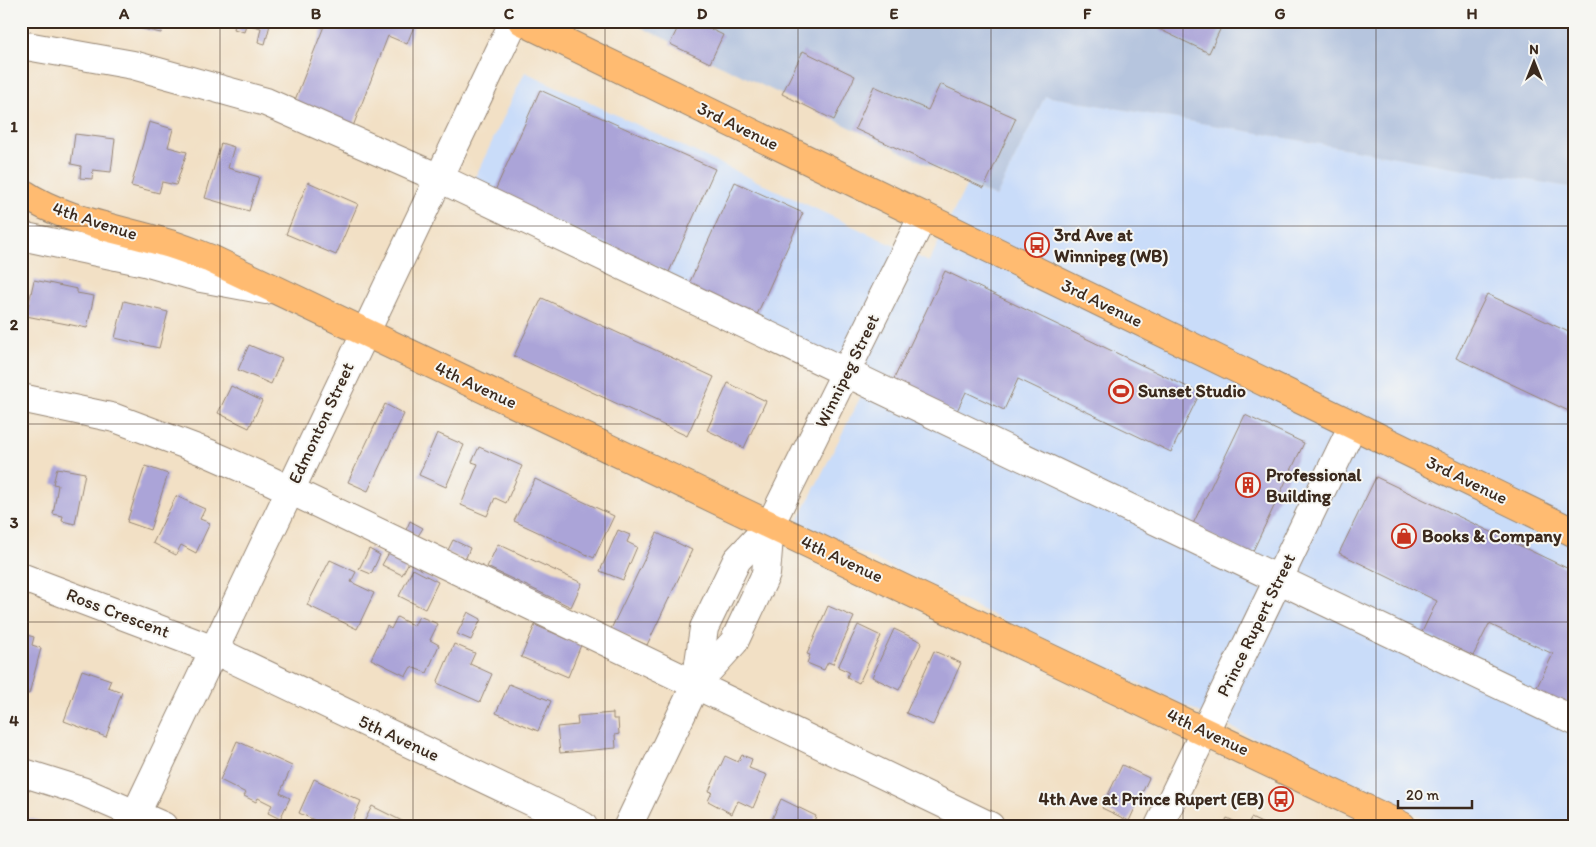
<svg xmlns="http://www.w3.org/2000/svg" width="1596" height="847" font-family="Itim,sans-serif">
<rect width="100%" height="100%" fill="#f6f6f2"/>
<filter id="ink" filterUnits="userSpaceOnUse"><feTurbulence type="fractalNoise" baseFrequency=".02" numOctaves="2"/><feDisplacementMap in="SourceGraphic" scale="10" xChannelSelector="R" yChannelSelector="G"/><feConvolveMatrix kernelMatrix="1 2 1 2 8 2 1 2 1" color-interpolation-filters="sRGB"/></filter>
<filter id="wash" filterUnits="userSpaceOnUse"><feTurbulence type="fractalNoise" baseFrequency=".0096" numOctaves="4" result="noise"/><feDisplacementMap in="SourceGraphic" scale="20" xChannelSelector="R" yChannelSelector="G"/><feGaussianBlur stdDeviation="1.12" result="paint"/><feColorMatrix in="noise" values="0 0 0 0 0 0 0 0 0 0 0 0 0 0 0 0 0 1.4 0 .05"/><feComposite in="paint" operator="in"/></filter>
<g filter="url(#wash)">
<rect width="100%" height="100%" fill="#f2e0c5"/>
<polygon fill="#c9dcf9" points="525,72 929,262 967,184 996,197 1045,96 1575,188 1575,826 1441,826 797,523 872,374 472,184"/>
<polygon fill="#b6c5de" points="628,21 1575,21 1575,188 1045,96 996,197"/>
<g id="blocks">
<g fill="#aba4d8">
<polygon points="131,21 164,21 161,33 130,26"/>
<polygon points="236,21 271,21 265,44 258,42 261,28 246,24 244,32 234,29"/>
<polygon points="326,21 416,21 407,44 388,36 352,129 293,105"/>
<polygon points="681,21 694,21 723,35 710,63 670,44"/>
<polygon points="1142,21 1224,21 1209,53"/>
<polygon points="803,51 855,76 834,120 782,94"/>
<polygon points="940,84 1016,118 984,188 855,129 874,86 928,110"/>
<polygon points="540,90 715,169 669,272 494,193"/>
<polygon points="149,122 173,129 168,147 187,152 176,185 162,182 159,193 131,186"/>
<polygon points="75,134 115,139 111,172 93,170 92,179 80,178 81,166 71,164"/>
<polygon points="221,143 234,147 228,168 259,177 249,211 205,198"/>
<polygon points="308,182 358,204 336,255 286,234"/>
<polygon points="735,182 803,213 755,319 687,288"/>
<polygon points="945,271 1200,393 1171,452 1018,379 1004,410 966,392 956,413 892,383"/>
<polygon points="34,280 77,289 77,293 94,296 87,328 26,316"/>
<polygon points="1487,294 1575,335 1575,414 1456,358"/>
<polygon points="542,298 714,377 687,436 514,356"/>
<polygon points="124,301 168,312 159,348 115,338"/>
<polygon points="249,345 282,359 271,384 238,370"/>
<polygon points="728,383 766,401 744,448 707,430"/>
<polygon points="231,386 262,401 249,428 218,413"/>
<polygon points="385,404 404,414 368,491 348,482"/>
<polygon points="1245,415 1304,443 1251,555 1192,526"/>
<polygon points="437,433 464,445 446,487 419,475"/>
<polygon points="479,447 522,466 506,503 495,498 487,516 461,505 478,464 472,462"/>
<polygon points="21,461 26,462 22,489 21,488"/>
<polygon points="145,466 168,474 150,530 127,522"/>
<polygon points="57,468 85,473 75,524 62,521 63,516 53,514 58,485 53,484"/>
<polygon points="1376,477 1575,572 1575,712 1534,693 1553,654 1489,624 1473,656 1422,632 1437,601 1339,553"/>
<polygon points="535,479 614,516 594,558 514,521"/>
<polygon points="176,496 205,509 200,519 210,523 196,553 181,545 176,555 153,543"/>
<polygon points="410,521 423,528 418,536 406,530"/>
<polygon points="618,530 630,535 627,542 637,547 623,580 600,571"/>
<polygon points="657,533 692,550 647,645 611,629"/>
<polygon points="453,540 470,548 465,560 447,552"/>
<polygon points="498,544 582,583 571,607 487,567"/>
<polygon points="369,549 380,555 371,574 359,569"/>
<polygon points="390,551 410,560 402,575 382,565"/>
<polygon points="330,560 356,572 351,582 374,593 357,629 307,605"/>
<polygon points="413,569 438,582 425,609 399,596"/>
<polygon points="828,606 854,617 833,664 828,662 824,670 807,663 810,655 807,654"/>
<polygon points="468,612 481,619 471,640 457,634"/>
<polygon points="419,616 438,624 430,640 439,645 427,673 411,667 406,676 371,659 387,626 391,629 397,617 414,626"/>
<polygon points="535,625 581,645 568,677 521,657"/>
<polygon points="858,625 881,636 859,683 847,677 849,672 838,667"/>
<polygon points="894,629 922,642 899,690 872,677"/>
<polygon points="23,634 34,637 32,645 41,648 29,694 21,692"/>
<polygon points="454,644 475,653 470,664 492,674 480,702 437,683"/>
<polygon points="934,651 961,663 933,725 906,713"/>
<polygon points="82,670 111,680 108,687 122,692 106,737 64,721"/>
<polygon points="509,684 551,701 538,731 496,713"/>
<polygon points="613,713 613,719 618,719 619,734 615,735 616,748 560,753 557,727 578,725 577,716"/>
<polygon points="237,741 292,766 280,793 290,798 280,819 268,813 272,805 258,798 256,802 244,796 246,793 220,780"/>
<polygon points="742,755 752,759 749,768 767,775 753,808 738,801 732,814 708,801 712,792 709,791 725,756 738,762"/>
<polygon points="1122,765 1149,778 1129,821 1102,808"/>
<polygon points="314,779 361,801 350,826 327,826 299,813"/>
<polygon points="781,799 816,816 812,826 769,826"/>
<polygon points="372,806 412,826 362,826"/>
<polygon points="21,817 50,823 50,826 21,826"/>
<polygon points="1227,818 1245,826 1223,826"/>
<polygon points="1251,818 1268,826 1247,826"/>
</g>
</g>
</g>
<g filter="url(#ink)">
<use href="#blocks" fill-opacity="0" stroke="#968572" stroke-width="1"/>
<g fill="none" stroke-linecap="round" stroke-linejoin="round">
<defs>
<g id="minor">
<polyline points="21,45 133,65 266,102 439,178 1575,721"/>
<polyline points="21,236 145,262 201,278 266,290"/>
<polyline points="21,398 115,418 208,453 267,479 990,826"/>
<polyline points="21,577 214,650 583,826"/>
<polyline points="696,684 704,628 737,560 770,525 923,216"/>
<polyline points="21,772 82,791 163,826"/>
<polyline points="130,826 514,21"/>
<polyline points="628,826 696,684 734,642 766,574 770,525"/>
<polyline points="1159,826 1353,425"/>
</g>
<g id="major">
<polyline points="522,21 1575,533"/>
<path d="M21,192C62,220 116,228 163,242C179,246 195,253 211,259L1402,826"/>
</g>
</defs>
<use href="#minor" stroke="#968572" stroke-width="30"/>
<use href="#major" stroke="#968572" stroke-width="30"/>
<use href="#minor" stroke="#fff" stroke-width="28"/>
<use href="#major" stroke="#ffbb71" stroke-width="28"/>
</g>
</g>
<path fill="none" stroke="#3b2a1e" stroke-width="1" stroke-opacity="0.55" d="M220,21V826M413,21V826M605,21V826M798,21V826M991,21V826M1183,21V826M1376,21V826M21,226H1575M21,424H1575M21,622H1575"/>
<defs>
<symbol id="bus-ring" viewBox="-11 -11 22 22"><circle r="9.5" fill="#f6f6f2" stroke="#c8321e" stroke-width="1.5"/><path d="M-5-6H5V4H4V6H2V4H-2V6H-4V4H-5ZM-3.5-4V0h7V-4ZM-3.5 1.2v1.5H-2V1.2ZM2 1.2v1.5H3.5V1.2Z" fill="#c8321e"/></symbol>
<symbol id="stadium-ring" viewBox="-11 -11 22 22"><circle r="9.5" fill="#f6f6f2" stroke="#c8321e" stroke-width="1.5"/><path d="M0-5a6.5 5 0 1 0 0 10a6.5 5 0 1 0 0-10ZM-3.5-1.8h7v3.6h-7Z" fill="#c8321e"/></symbol>
<symbol id="building-ring" viewBox="-11 -11 22 22"><circle r="9.5" fill="#f6f6f2" stroke="#c8321e" stroke-width="1.5"/><path d="M-4-6H4V6H1V3H-1V6H-4ZM-2.5-4.3h1.7v1.8h-1.7ZM.8-4.3h1.7v1.8H.8ZM-2.5-1h1.7V.8h-1.7ZM.8-1h1.7V.8H.8Z" fill="#c8321e"/></symbol>
<symbol id="shop-ring" viewBox="-11 -11 22 22"><circle r="9.5" fill="#f6f6f2" stroke="#c8321e" stroke-width="1.5"/><path d="M-5-2.5h2.3a2.7 3.5 0 0 1 5.4 0H5L5.5 6h-11ZM-1.5-2.5h3a1.5 2.3 0 0 0-3 0Z" fill="#c8321e"/></symbol>
</defs>
<g fill-rule="evenodd">
<use href="#bus-ring" x="1023" y="231" width="28" height="28"/>
<use href="#stadium-ring" x="1107" y="377" width="28" height="28"/>
<use href="#building-ring" x="1234" y="471" width="28" height="28"/>
<use href="#shop-ring" x="1390" y="522" width="28" height="28"/>
<use href="#bus-ring" x="1267" y="785" width="28" height="28"/>
</g>
<g text-anchor="middle" dominant-baseline="central" stroke-width="4" stroke-linejoin="round" paint-order="stroke">
<g font-size="18" fill="#3b2a1e" stroke="#f6f6f2">
<text transform="translate(738 126) rotate(26)">3rd Avenue</text>
<text transform="translate(95 221) rotate(18)">4th Avenue</text>
<text transform="translate(1102 303) rotate(26)">3rd Avenue</text>
<text transform="translate(847 371) rotate(-64)">Winnipeg Street</text>
<text transform="translate(476 385) rotate(25)">4th Avenue</text>
<text transform="translate(321 423) rotate(-65)">Edmonton Street</text>
<text transform="translate(1467 480) rotate(26)">3rd Avenue</text>
<text transform="translate(842 559) rotate(25)">4th Avenue</text>
<text transform="translate(118 613) rotate(21)">Ross Crescent</text>
<text transform="translate(1256 625) rotate(-64)">Prince Rupert Street</text>
<text transform="translate(1208 732) rotate(25)">4th Avenue</text>
<text transform="translate(399 738) rotate(25)">5th Avenue</text>
</g>
<g font-size="18" font-weight="bold" fill="#3b2a1e" stroke="#f6f6f2" text-anchor="start">
<text x="1054" y="235">3rd Ave at<tspan x="1054" dy="21">Winnipeg (WB)</tspan></text>
<text x="1138" y="391">Sunset Studio</text>
<text x="1266" y="475">Professional<tspan x="1266" dy="21">Building</tspan></text>
<text x="1422" y="536">Books &amp; Company</text>
<text x="1264" y="799" text-anchor="end">4th Ave at Prince Rupert (EB)</text>
</g>
</g>
<rect width="1596" height="847" fill="none" stroke="#f6f6f2" stroke-width="55"/>
<g transform="translate(1534 62)" stroke="#f6f6f2" stroke-width="4" paint-order="stroke">
<path d="M0-4L9 19L0 12L-9 19Z" fill="#3b2a1e"/>
<text y="-8" font-size="14" font-weight="bold" text-anchor="middle" fill="#3b2a1e">N</text>
</g>
<path d="M1398 800v8h74v-8" fill="none" stroke="#3b2a1e" stroke-width="2.5"/>
<text x="1406" y="800" font-size="15" fill="#3b2a1e" stroke="#f6f6f2" stroke-width="4" paint-order="stroke">20 m</text>
<rect x="28" y="28" width="1540" height="792" fill="none" stroke="#3b2a1e" stroke-width="2"/>
<g font-size="16" text-anchor="middle" font-weight="bold" fill="#3b2a1e">
<text x="124" y="19">A</text>
<text x="316" y="19">B</text>
<text x="509" y="19">C</text>
<text x="702" y="19">D</text>
<text x="894" y="19">E</text>
<text x="1087" y="19">F</text>
<text x="1280" y="19">G</text>
<text x="1472" y="19">H</text>
<text x="14" y="132">1</text>
<text x="14" y="330">2</text>
<text x="14" y="528">3</text>
<text x="14" y="726">4</text>
</g>
</svg>
